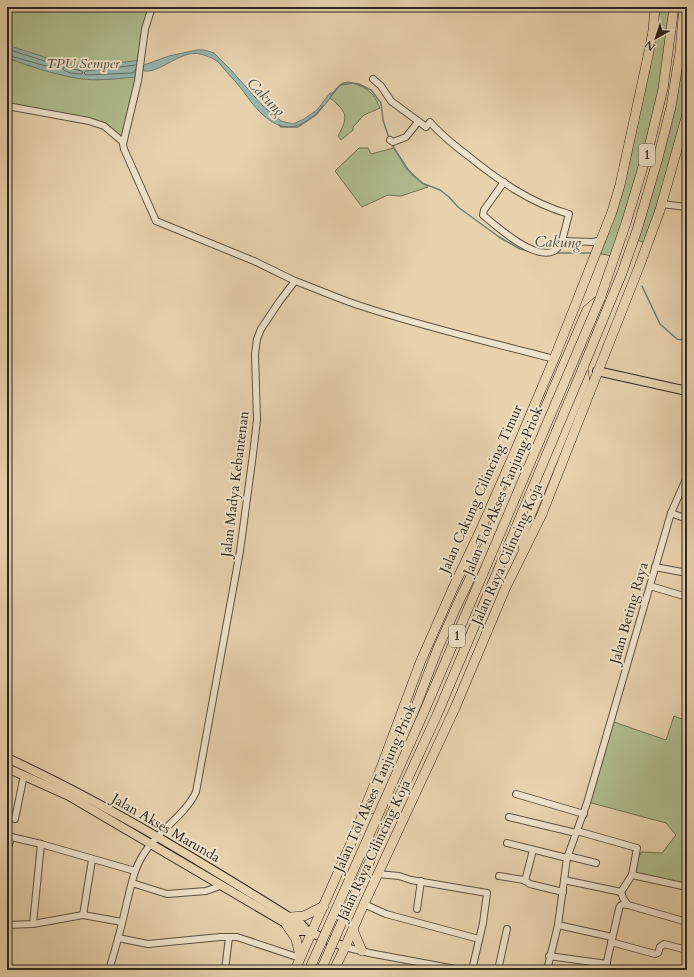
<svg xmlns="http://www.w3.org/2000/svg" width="694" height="977" font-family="Cardo,serif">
<rect width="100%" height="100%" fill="#e7d2ae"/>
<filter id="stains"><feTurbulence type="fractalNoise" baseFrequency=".005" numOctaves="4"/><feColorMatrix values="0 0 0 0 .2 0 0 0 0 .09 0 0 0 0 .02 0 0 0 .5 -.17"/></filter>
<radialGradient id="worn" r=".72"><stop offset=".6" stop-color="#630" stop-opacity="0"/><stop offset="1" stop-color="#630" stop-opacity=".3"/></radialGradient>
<g fill="#afbd8f" stroke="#6f7256">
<polygon points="7,7 152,7 123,142 104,126 7,106"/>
<polygon points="655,7 674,7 649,147 612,256 597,253 612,212"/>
<polygon points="687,7 687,114 648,244 634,239 652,179"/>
<path d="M349,82C367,88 372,90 380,108L364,115L353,127V130L341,140L338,136C349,116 347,112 330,98L342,83Z"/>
<polygon points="359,148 368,148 371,154 394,148 412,175 428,187 401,196 388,195 362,207 335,171"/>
<polygon points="674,716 687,721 687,888 631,878 641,852 662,853 676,835 666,823 588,802 611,721 666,740"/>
</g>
<path fill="#97b6b0" stroke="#6d7d75" d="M7,45L60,62L84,67L141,60L140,64L144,65L169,56L197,50H204L214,53L230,69L263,106L281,121L293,124L304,119L317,110L330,93H333C327,104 318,113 308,120C280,140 258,112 243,91C237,83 231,77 225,70C222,67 220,63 217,61C213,58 205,55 200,54C180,49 157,77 141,70L139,77C118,78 96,82 76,78C53,74 29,66 7,58Z"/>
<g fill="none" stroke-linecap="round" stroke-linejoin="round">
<g stroke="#636e66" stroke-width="1">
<polyline points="7,49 54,64 56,67 53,68 7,55"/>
<path d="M64,67L82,71L83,73L82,74C76,74 66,73 63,69Z"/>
<polyline points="136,69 133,73 86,75 84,73 86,71 136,65"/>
</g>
<g stroke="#6d7d75" stroke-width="1.5">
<polyline points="331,95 340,85 352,83 359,84 371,90 381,103 383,120 389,138"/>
<polyline points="279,125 281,127 298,127 316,115 323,106"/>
<polyline points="391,143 407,169 422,183 440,190 449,197 458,207 499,237 520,249 532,252"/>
<polyline points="555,253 591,253"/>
<polyline points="642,286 660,324 677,339 687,341"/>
</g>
<defs>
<g id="minor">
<polyline points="152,7 145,29 138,81 123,144 124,149 156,221 254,261 295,281"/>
<path d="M373,79L381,86L391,101L426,127L430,122C441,135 454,145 467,155C498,180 530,203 569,214L562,241"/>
<polyline points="7,106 89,121 104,126 123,142"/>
<polyline points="390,140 393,142 406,137 418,122"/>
<path d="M504,182L484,210L483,215C497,227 535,261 554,251C558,249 560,244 562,241L593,242L602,240"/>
<polyline points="661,204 687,207"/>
<polyline points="671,513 687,519"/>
<polyline points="686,550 687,548"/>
<polyline points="655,567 687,573"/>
<polyline points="650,586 687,597"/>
<polyline points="516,794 584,814"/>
<polyline points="509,817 576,833"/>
<polyline points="15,819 24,775"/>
<polyline points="577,831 637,848 632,875 621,892 623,898 628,905"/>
<polyline points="7,836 41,844 135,871"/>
<polyline points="507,843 567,858"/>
<polyline points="7,852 11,837"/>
<polyline points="568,856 596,863"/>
<polyline points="378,874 399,876 411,880 487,893 483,923 472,970"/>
<polyline points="632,875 687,887"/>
<polyline points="499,876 524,880 530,884 563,892"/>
<polyline points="564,880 621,892"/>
<polyline points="525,881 533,850"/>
<polyline points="132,883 167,894 206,891 220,886"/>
<polyline points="364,904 386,914 479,939"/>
<polyline points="417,909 421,881"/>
<polyline points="83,915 92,860"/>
<polyline points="33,924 41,844"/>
<polyline points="7,925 33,924 83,915 122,922"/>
<polyline points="558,925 612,937"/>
<polyline points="118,938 148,944 220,937 237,937 300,958"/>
<polyline points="611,942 655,954 658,953 660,947 664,944 687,950"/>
<polyline points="345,947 369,953 461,970"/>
<polyline points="549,956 607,964"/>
<path d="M109,970C116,947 122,925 127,902C131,886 134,869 143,855C157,831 184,817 196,792L240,551L253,454L257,420L255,354L257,339L261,329L279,302L295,281C317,289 339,299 361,306C424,327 489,342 554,359"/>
<polyline points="225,970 229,937"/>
<polyline points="498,970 507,929"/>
<polyline points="547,970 558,925 567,858 587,803 671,513 687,477"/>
<path d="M605,970L619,909C620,904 623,904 628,905L687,922"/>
</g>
<g id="major">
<polyline points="597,371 687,391"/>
<path d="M7,758C109,805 206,865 302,925L307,931L345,947"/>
<polyline points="7,768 69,796 299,931 307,931"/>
</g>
<g id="highway">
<polyline points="524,550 522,542 522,536 585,381 583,368 622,273 637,230 658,158 671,107 680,52 684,7"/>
<polyline points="371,809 386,777 416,706 438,648 459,601 491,535 587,310 600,299 626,223 649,147 663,89 674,7"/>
<polyline points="291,917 304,916 324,906"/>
<polyline points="286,924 296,939 300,956"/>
<polyline points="353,930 362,951"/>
<polyline points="295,970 359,825 362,815 381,768 420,663 453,588 481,529 513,456 554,359 612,212 620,185 648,56 653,31 655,7"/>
<polyline points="334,970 345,947 364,904 455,708 505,589 542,514 639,267 660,210 687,114"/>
</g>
</defs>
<use href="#minor" stroke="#5d5241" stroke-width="8"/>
<use href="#major" stroke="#2f271d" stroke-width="10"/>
<use href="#highway" stroke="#2f271d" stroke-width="10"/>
<use href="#minor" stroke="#efe2ca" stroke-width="6"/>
<use href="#major" stroke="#e7d2ae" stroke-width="8"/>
<use href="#highway" stroke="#e7d2ae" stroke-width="9"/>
<defs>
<g id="highway-bridge">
<polyline points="309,970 424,712 600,299"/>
<polyline points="321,970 346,913 437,715 583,368"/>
</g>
</defs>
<use href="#highway-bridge" stroke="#2f271d" stroke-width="10" stroke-linecap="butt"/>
<use href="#highway-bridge" stroke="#e7d2ae" stroke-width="9"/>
</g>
<g text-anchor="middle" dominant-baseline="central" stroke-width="4" stroke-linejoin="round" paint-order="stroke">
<g fill="#efe2ca" stroke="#695f51" stroke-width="1">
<rect x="639" y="144" width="16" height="22" rx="3"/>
<rect x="449" y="625" width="16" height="22" rx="3"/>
</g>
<g font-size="13" font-weight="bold" fill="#2f271d">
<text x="647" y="155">1</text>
<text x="457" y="636">1</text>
</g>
<g font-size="14" font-style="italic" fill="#4f4c3a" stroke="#efe2ca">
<text x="83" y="63">TPU Semper</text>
</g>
<g font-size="14" fill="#2f271d" stroke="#efe2ca">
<text transform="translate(235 484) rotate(-83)">Jalan Madya Kebantenan</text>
<text transform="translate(481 489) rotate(-66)">Jalan Cakung Cilincing Timur</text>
<text transform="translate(503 491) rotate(-67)">Jalan Tol Akses Tanjung Priok</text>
<text transform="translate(507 554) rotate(-66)">Jalan Raya Cilincing Koja</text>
<text transform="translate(629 613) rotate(-74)">Jalan Beting Raya</text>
<text transform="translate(375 788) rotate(-66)">Jalan Tol Akses Tanjung Priok</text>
<text transform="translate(166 828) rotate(30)">Jalan Akses Marunda</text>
<text transform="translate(374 850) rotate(-65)">Jalan Raya Cilincing Koja</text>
</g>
<g font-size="15" font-style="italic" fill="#494b42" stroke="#efe2ca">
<text transform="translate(266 97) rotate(46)">Cakung</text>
<text transform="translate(558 242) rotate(2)">Cakung</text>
</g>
</g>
<rect width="694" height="977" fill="none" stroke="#e7d2ae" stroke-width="24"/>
<rect x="8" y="8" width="678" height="961" fill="none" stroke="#2f271d" stroke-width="2"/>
<rect x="12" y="12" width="670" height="953" fill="none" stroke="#2f271d"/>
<g transform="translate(656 38) rotate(219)" stroke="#efe2ca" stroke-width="3" paint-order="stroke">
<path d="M0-3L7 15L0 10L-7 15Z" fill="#2f271d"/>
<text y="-6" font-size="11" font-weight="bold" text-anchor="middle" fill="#2f271d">N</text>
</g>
<rect width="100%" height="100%" filter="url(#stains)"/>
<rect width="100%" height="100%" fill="url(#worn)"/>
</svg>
